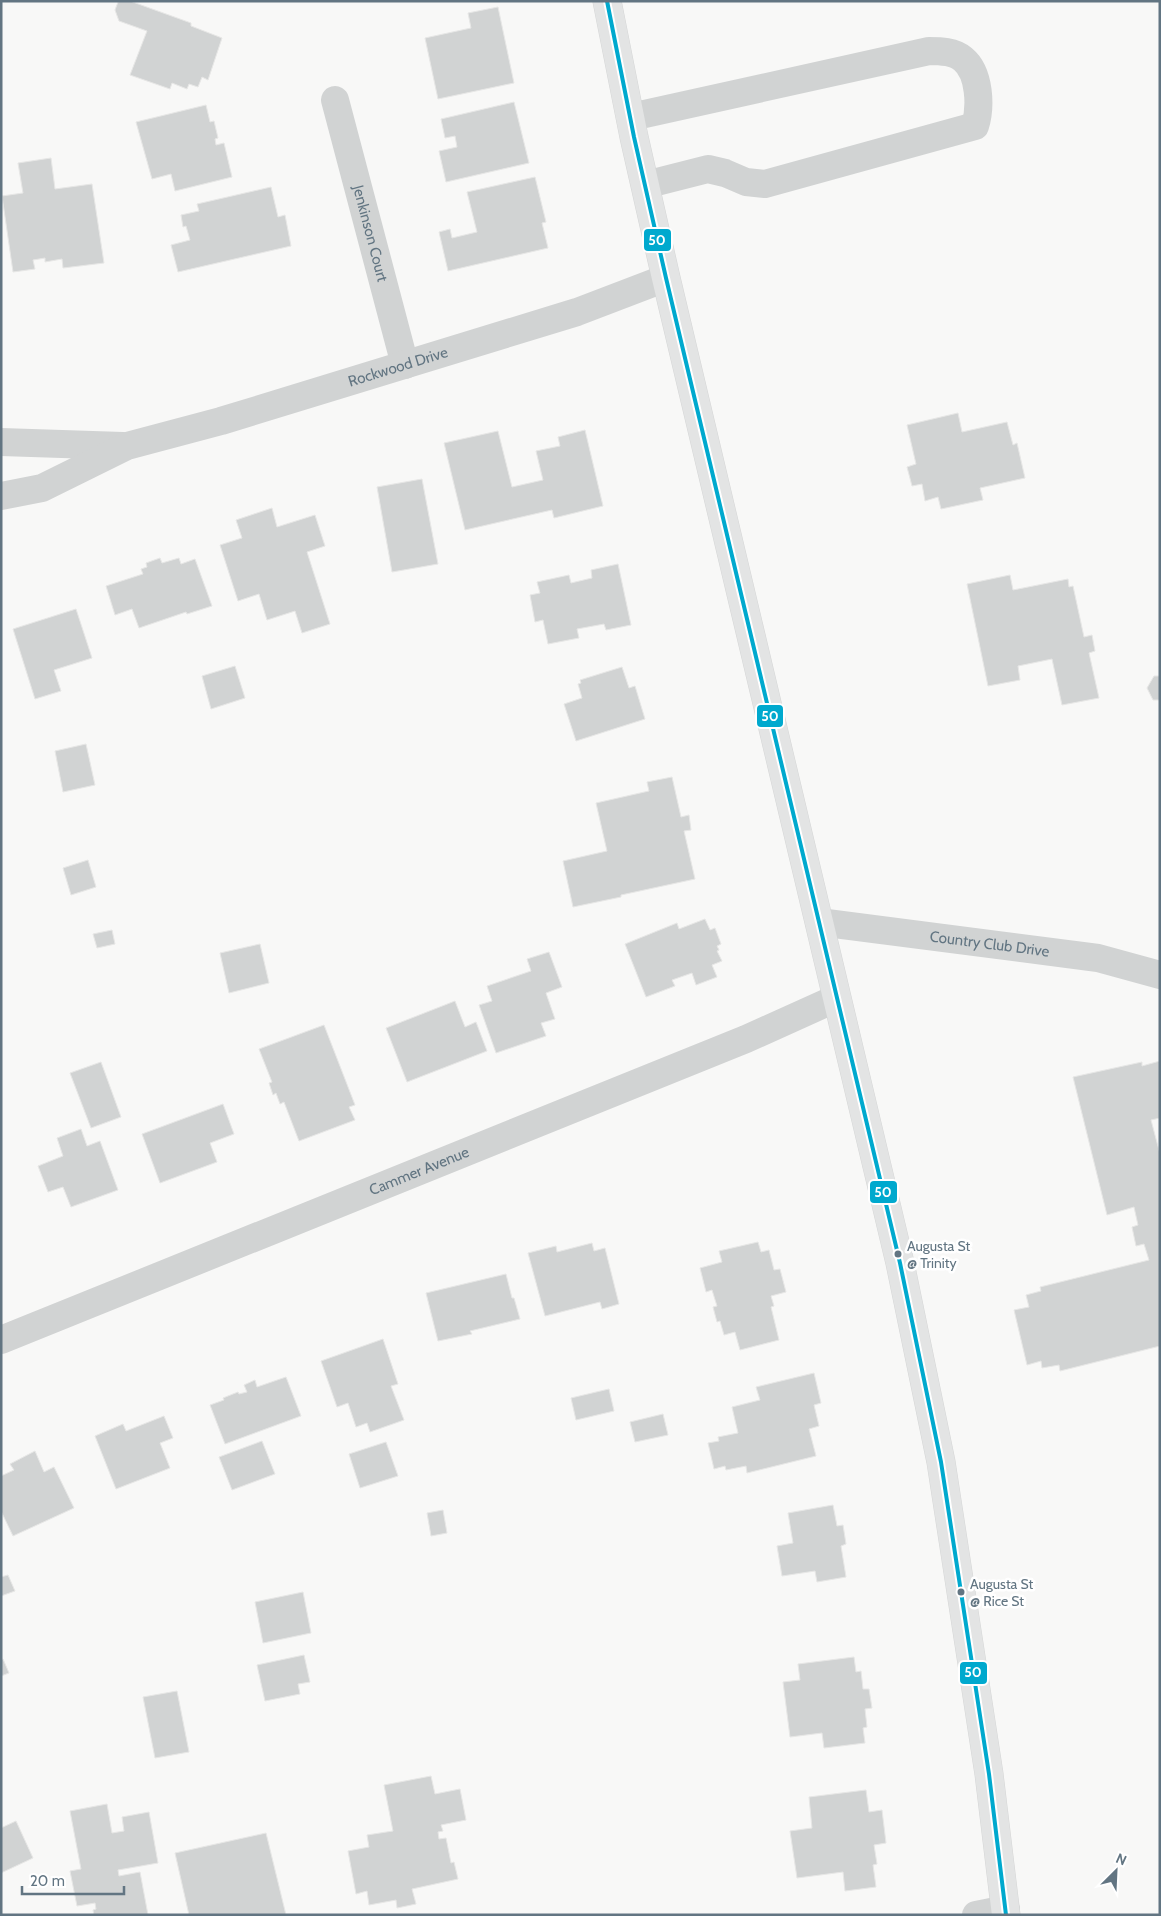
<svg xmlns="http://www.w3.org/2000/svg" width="1161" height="1916" font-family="Cabin,sans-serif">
<rect width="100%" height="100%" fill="#f8f8f7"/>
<g fill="#d1d3d3" stroke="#e7e7e6">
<polygon points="120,1 130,1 191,23 191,26 222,38 208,80 202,77 198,87 189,84 187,89 172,83 170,89 130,75 147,31 119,21 115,10 118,2"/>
<polygon points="498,7 514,83 438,99 425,38 471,28 468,13"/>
<polygon points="514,102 529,163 446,182 439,151 457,147 455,136 445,138 441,119"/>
<polygon points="206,105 210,122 214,121 218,138 215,139 216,145 224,143 232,177 175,191 171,174 152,179 136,122"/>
<polygon points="51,158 55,189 92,184 104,263 63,268 62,259 45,262 45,258 33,260 35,269 13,272 2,196 23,193 18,163"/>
<polygon points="535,177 546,222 542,223 548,248 448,271 439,232 450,229 452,238 477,232 467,192"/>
<polygon points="271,187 278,217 285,215 291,246 178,272 171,245 190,240 186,226 183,227 181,215 199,211 197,204"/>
<polygon points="958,413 962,432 1007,422 1013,445 1017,443 1025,478 980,488 983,500 941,509 938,497 925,501 922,484 912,486 907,467 916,464 907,425"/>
<polygon points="585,430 603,506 554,518 552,510 465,530 444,443 498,431 512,487 543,480 536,451 560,446 558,437"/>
<polygon points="422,479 438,564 392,572 377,487"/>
<polygon points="272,508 277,527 315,515 325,546 307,552 330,624 302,633 295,611 267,620 259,594 238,601 220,545 242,538 236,520"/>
<polygon points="160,558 162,563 179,558 181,564 195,559 212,606 187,614 186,612 139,628 132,609 115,615 106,586 143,574 141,569 147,567 146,563"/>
<polygon points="618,564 631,625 606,630 604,624 577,629 579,638 548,644 543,620 535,622 530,595 540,593 537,582 569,575 571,583 592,578 591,570"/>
<polygon points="1010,575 1013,590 1068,579 1069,587 1073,586 1084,637 1092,635 1095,651 1089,653 1099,698 1062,705 1052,659 1018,666 1020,680 988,686 967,584"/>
<polygon points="76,609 92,658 54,670 61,691 35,699 13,629"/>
<polygon points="235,666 245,698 211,709 202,676"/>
<polygon points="622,667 629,688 635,686 645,719 576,741 564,704 582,698 578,684 581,683 580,680"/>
<polygon points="1154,676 1160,676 1160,700 1153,700 1147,688"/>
<polygon points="86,744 95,785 63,792 55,751"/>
<polygon points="672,777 681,817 689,815 691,830 684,831 695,879 621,895 621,897 573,907 563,861 607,851 596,803 649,791 647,782"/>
<polygon points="88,860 96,887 71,895 63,868"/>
<polygon points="705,919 710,930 715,928 721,944 717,946 719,950 717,951 722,961 712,965 717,977 696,985 692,973 672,980 675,986 646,997 625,944 677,923 679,929"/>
<polygon points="112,930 115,944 97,948 93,934"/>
<polygon points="260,944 269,983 229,993 220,953"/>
<polygon points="549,952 562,987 546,993 555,1019 541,1023 546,1036 496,1053 479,1005 492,1001 487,986 531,971 527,959"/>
<polygon points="455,1001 465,1027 476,1022 487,1051 407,1082 386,1028"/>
<polygon points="324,1025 355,1105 349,1107 355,1120 299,1141 284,1102 280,1104 276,1093 273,1095 269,1083 272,1082 259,1049"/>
<polygon points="1160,1061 1160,1118 1151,1120 1160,1154 1160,1346 1060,1371 1059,1365 1042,1368 1041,1361 1027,1365 1014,1310 1029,1307 1026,1295 1041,1291 1040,1287 1149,1260 1144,1244 1136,1246 1132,1227 1138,1225 1134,1207 1107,1215 1073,1077 1142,1062 1142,1066"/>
<polygon points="101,1062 121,1117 91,1128 70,1073"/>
<polygon points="223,1104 234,1134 210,1143 217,1162 160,1183 142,1134"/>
<polygon points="81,1129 87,1146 100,1141 118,1190 71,1207 63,1187 48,1192 38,1166 63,1156 57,1138"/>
<polygon points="758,1242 761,1252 769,1250 774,1270 780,1269 786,1292 771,1296 774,1306 771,1307 779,1340 740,1350 735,1332 724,1335 720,1321 717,1322 713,1307 717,1306 712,1290 706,1292 700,1268 722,1262 719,1251"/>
<polygon points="592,1243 594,1251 605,1248 619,1304 602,1309 600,1302 545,1316 528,1253 556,1246 557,1252"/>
<polygon points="506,1274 512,1298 514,1298 520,1319 470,1331 472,1334 438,1341 426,1293"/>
<polygon points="383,1339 398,1384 391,1386 404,1420 370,1432 367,1423 356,1427 348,1403 337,1407 321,1361"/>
<polygon points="814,1373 821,1403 814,1405 819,1426 809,1429 816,1456 747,1473 746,1466 726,1470 725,1466 714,1469 708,1443 719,1441 718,1437 738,1433 732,1407 760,1400 756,1387"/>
<polygon points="286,1377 301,1416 225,1444 210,1405 224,1400 223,1398 238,1392 239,1394 247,1392 244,1385 255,1380 257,1387"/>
<polygon points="609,1389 614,1411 576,1420 571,1398"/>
<polygon points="663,1414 668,1435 635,1442 630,1422"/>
<polygon points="164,1416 173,1438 160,1443 170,1468 116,1489 95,1436 123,1424 126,1431"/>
<polygon points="262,1441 275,1474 232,1490 219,1457"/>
<polygon points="386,1442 398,1476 360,1488 349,1454"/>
<polygon points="35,1451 44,1472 54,1467 74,1508 13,1536 1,1511 1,1476 14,1470 10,1464"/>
<polygon points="833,1505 837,1526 843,1525 846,1544 841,1546 846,1577 817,1582 815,1571 782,1576 777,1546 793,1543 788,1513"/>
<polygon points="443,1510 447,1533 431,1536 427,1513"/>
<polygon points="8,1575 15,1591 1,1596 1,1577"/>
<polygon points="303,1592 311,1633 263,1643 255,1602"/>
<polygon points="304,1655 310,1682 298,1684 300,1694 265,1701 257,1665"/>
<polygon points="854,1657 856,1672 861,1671 863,1689 869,1689 872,1708 865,1709 867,1727 863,1728 865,1743 824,1748 822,1733 790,1737 783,1682 800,1680 798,1664"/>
<polygon points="3,1659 9,1673 1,1676 1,1660"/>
<polygon points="177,1691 189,1752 155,1758 143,1697"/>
<polygon points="431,1776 435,1794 460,1789 466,1820 441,1825 443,1831 438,1832 439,1839 446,1838 451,1863 454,1862 458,1879 412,1889 416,1904 397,1908 396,1900 369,1905 367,1891 356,1894 348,1851 369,1847 367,1835 393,1831 384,1785"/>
<polygon points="866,1790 869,1812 882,1810 886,1843 874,1845 877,1864 873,1865 876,1887 845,1891 843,1872 797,1878 790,1831 812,1828 809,1797"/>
<polygon points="107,1804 112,1833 124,1831 122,1817 149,1812 158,1863 118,1870 119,1876 140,1872 148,1915 94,1915 93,1910 96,1909 95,1903 77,1906 70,1871 81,1869 70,1811"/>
<polygon points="16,1821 33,1858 1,1873 1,1828"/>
<polygon points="266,1833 286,1915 189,1915 175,1853"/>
</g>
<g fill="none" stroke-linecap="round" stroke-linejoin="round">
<defs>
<polyline id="major" points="607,1 634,137 666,278 900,1263 941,1462 989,1774 1006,1915"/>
</defs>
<use href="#major" stroke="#d5d6d6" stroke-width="29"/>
<g stroke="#d1d3d3" stroke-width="28">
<path id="s1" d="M335,100L405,365"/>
<path d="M631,117L929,51C940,51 954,51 963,59C980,73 981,107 975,126L765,184L746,182L725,173L708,169L645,185"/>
<polyline points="1,442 123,446"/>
<path id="s2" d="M1,496L42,488L127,446L221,421L577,312L666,278"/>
<path id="s3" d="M819,922L1098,958L1160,975"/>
<path id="s4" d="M1,1340L746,1039L837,998"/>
<polyline points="976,1915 1006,1909"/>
</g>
<use href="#major" stroke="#e3e4e4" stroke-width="28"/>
<defs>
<polyline id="bus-1" points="607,1 634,137 666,278 900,1263 941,1462 989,1774 1006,1915"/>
</defs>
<use href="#bus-1" stroke="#fff" stroke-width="8"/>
<use href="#bus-1" stroke="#00a9ce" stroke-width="4"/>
</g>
<g fill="#627582" stroke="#fff" stroke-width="2">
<circle cx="898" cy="1254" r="4.5"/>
<circle cx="961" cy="1592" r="4.5"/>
</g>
<g text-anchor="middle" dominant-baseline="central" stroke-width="5" stroke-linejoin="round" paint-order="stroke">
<g font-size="14" fill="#627582" stroke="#fff" text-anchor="start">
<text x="907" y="1246">Augusta St<tspan x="907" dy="17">@ Trinity</tspan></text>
<text x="970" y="1584">Augusta St<tspan x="970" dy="17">@ Rice St</tspan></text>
</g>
<g font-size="15" fill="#627582" stroke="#fff">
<text stroke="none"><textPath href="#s1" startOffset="138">Jenkinson Court</textPath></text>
<text stroke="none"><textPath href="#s2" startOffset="419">Rockwood Drive</textPath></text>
<text stroke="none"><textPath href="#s3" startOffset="172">Country Club Drive</textPath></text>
<text stroke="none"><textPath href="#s4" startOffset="451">Cammer Avenue</textPath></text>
</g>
</g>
<g stroke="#fff" stroke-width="2">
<rect x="643" y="228" width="29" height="24" rx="5" fill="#00a9ce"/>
<rect x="756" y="704" width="28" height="24" rx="5" fill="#00a9ce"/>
<rect x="869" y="1180" width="29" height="24" rx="5" fill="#00a9ce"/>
<rect x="959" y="1661" width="29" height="24" rx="5" fill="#00a9ce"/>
</g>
<g font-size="14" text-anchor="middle" font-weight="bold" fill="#fff">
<text x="657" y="245">50</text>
<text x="770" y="721">50</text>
<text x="883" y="1197">50</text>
<text x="973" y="1677">50</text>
</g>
<rect width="1161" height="1916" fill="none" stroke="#627582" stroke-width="5"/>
<g transform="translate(1116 1871) rotate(24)" stroke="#ffffff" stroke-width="4" paint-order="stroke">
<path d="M0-4L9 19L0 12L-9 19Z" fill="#627582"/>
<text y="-8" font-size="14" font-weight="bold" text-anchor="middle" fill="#627582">N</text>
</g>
<path d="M22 1886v8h102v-8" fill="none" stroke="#627582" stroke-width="2.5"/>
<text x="30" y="1886" font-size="15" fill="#627582" stroke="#ffffff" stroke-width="4" paint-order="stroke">20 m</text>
</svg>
